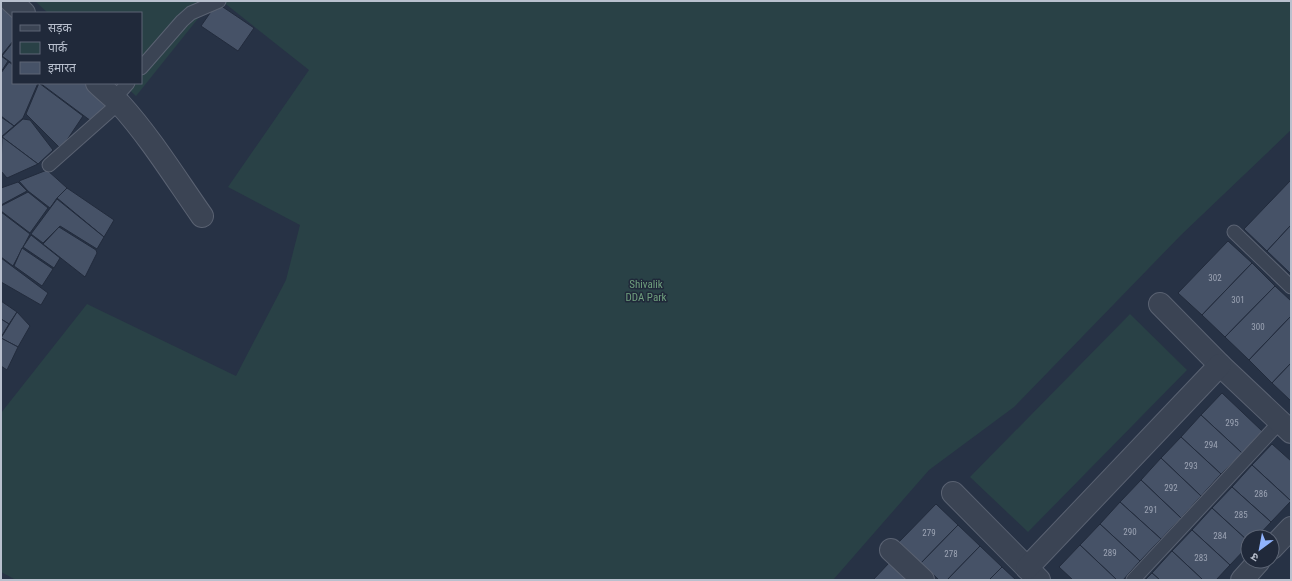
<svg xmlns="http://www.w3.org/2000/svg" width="1292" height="581" font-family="'Roboto Condensed','Noto Sans Devanagari',sans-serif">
<rect width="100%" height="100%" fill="#273245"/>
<g fill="#294146">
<polygon points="35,1 212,1 136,96 122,83 141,83 141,13 48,13"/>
<polygon points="222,1 1291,1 1291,130 1181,235 1014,407 929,470 833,580 16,580 1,572 1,413 87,304 236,376 286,280 300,225 228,187 309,70"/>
<polygon points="1130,314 1187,370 1028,532 970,477"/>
</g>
<g fill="#465267" stroke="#222b3c">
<polygon points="1,1 13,13 13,41 1,56"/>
<polygon points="217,3 254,28 238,51 201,26"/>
<polygon points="13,42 13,64 2,56"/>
<polygon points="1,56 8,61 1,72"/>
<polygon points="9,62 13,65 13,83 38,83 23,118 14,126 1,116 1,73"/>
<polygon points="39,83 83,116 61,149 26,114"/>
<polygon points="40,83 92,83 110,100 95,124"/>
<polygon points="1,117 14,126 1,137"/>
<polygon points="23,119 30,120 53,150 38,164 2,137"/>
<polygon points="2,137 38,164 7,178 1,171"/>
<polygon points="47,170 67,188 57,198 50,208 28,191 19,181"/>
<polygon points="1291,180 1291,225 1267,251 1244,229"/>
<polygon points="18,182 27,191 1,205 1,188"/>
<polygon points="67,188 114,220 104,237 57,198"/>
<polygon points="28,192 48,208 30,233 1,211 1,206"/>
<polygon points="57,199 104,237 97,249 60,226 43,243 31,234"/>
<polygon points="1,212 30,234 13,266 1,257"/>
<polygon points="1291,225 1291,271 1290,273 1267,251"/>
<polygon points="59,227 96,250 97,253 85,277 43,244"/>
<polygon points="31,235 60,258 54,268 23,247"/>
<polygon points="1228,241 1252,263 1202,315 1178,293"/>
<polygon points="22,248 53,269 42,286 14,266"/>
<polygon points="1,258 48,293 41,305 1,282"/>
<polygon points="1252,263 1275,286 1225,337 1202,315"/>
<polygon points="1275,286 1291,301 1291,316 1249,360 1225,337"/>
<polygon points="1,301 17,312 9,324 1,319"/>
<polygon points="17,312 30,326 18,347 1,338"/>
<polygon points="1291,316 1291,363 1272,383 1249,360"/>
<polygon points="1,319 9,324 1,337"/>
<polygon points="1,338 18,347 7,370 1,366"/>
<polygon points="1291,363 1291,401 1272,383"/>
<polygon points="1222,393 1262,431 1242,453 1201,415"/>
<polygon points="1201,415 1242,453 1221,474 1181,437"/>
<polygon points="1181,437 1221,474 1201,496 1161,458"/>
<polygon points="1272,444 1291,461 1291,501 1252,465"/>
<polygon points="1161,458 1201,496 1181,518 1141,480"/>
<polygon points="1252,465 1291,501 1271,522 1232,487"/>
<polygon points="1141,480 1181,518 1161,539 1120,502"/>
<polygon points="1232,487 1271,522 1257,537 1248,537 1248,541 1212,508"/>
<polygon points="1120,502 1161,539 1140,561 1100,524"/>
<polygon points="936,504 958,525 921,563 899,542"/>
<polygon points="1212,508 1248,541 1248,546 1230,565 1192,530"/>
<polygon points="1100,524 1140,561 1123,580 1117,580 1080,545"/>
<polygon points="958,525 980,546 947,580 939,580 921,563"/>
<polygon points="1192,530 1230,565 1216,580 1203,580 1172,551"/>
<polygon points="1080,545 1117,580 1073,580 1059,567"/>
<polygon points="980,546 1002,567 989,580 947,580"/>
<polygon points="1172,551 1203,580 1160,580 1152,573"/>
<polygon points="889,563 907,580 873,580"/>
<polygon points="1002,567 1016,580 989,580"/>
<polygon points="1152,573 1160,580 1145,580"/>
</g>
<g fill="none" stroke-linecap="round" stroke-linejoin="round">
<defs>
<g id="lane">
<polyline points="141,68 182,21 191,13 219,1"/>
<polyline points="114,99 128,83"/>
<polyline points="49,165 119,103"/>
<polyline points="1234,232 1291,287"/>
<polyline points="1133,580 1280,422"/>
</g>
<g id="street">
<polyline points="11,1 24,13"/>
<path d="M97,83C104,90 113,97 120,104C150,137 176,179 202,216"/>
<polyline points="1160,304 1220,365 1291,432"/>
<polyline points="953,493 1039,580"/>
<polyline points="1272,548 1291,528"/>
<polyline points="891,550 923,580"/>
<polyline points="1027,568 1220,365"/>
<polyline points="1242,580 1259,561"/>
</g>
</defs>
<use href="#lane" stroke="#5a6272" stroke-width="15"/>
<use href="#street" stroke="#5a6272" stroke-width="24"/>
<use href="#lane" stroke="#3b4454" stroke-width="13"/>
<use href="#street" stroke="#3b4454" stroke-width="22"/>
</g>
<g text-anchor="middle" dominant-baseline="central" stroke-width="3" stroke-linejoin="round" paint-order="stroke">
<g font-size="9" fill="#9ca4b4">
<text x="1215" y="278">302</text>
<text x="1238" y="300">301</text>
<text x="1258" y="327">300</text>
<text x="1232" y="423">295</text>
<text x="1211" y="445">294</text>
<text x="1191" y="466">293</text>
<text x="1171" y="488">292</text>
<text x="1261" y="494">286</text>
<text x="1151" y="510">291</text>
<text x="1241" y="515">285</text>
<text x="1130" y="532">290</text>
<text x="929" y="533">279</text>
<text x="1220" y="536">284</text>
<text x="1110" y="553">289</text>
<text x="951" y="554">278</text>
<text x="1201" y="558">283</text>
</g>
<g font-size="11" fill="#6f9f7d" stroke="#20293a">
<text x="646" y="284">Shivalik<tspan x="646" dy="13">DDA Park</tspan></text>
</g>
</g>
<rect width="1292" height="581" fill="none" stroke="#b9c0ce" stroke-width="4"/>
<rect x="12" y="12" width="130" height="72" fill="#20293a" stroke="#5d6575"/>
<rect x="20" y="25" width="20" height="6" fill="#3b4454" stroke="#5d6575"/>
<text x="48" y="32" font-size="12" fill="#b9c0ce">सड़क</text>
<rect x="20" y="42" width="20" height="12" fill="#294146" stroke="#5d6575"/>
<text x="48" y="52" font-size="12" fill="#b9c0ce">पार्क</text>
<rect x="20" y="62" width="20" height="12" fill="#465267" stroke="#5d6575"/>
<text x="48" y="72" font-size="12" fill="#b9c0ce">इमारत</text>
<g transform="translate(1260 549) rotate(212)"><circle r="19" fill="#20293a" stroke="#5d6575"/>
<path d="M0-3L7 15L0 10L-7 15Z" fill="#90b3fc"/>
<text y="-6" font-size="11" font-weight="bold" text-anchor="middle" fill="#b9c0ce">उ</text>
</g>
</svg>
